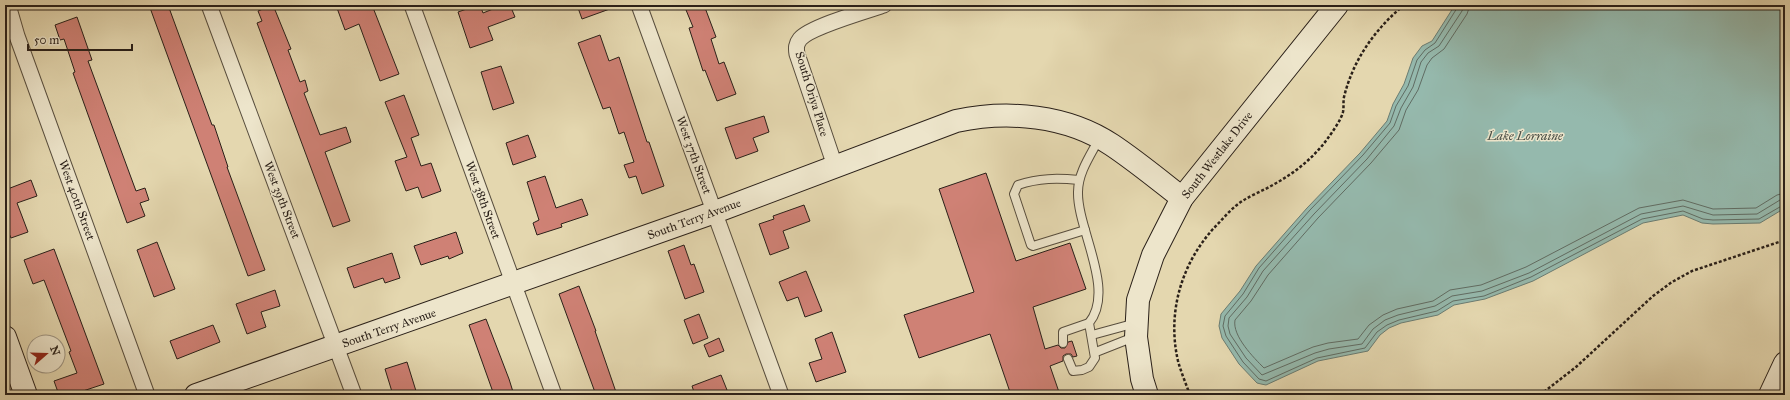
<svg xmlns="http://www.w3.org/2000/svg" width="1790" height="400" font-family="'IM FELL Great Primer',serif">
<rect width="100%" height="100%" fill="#e4d7af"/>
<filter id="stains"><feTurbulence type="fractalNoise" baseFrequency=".005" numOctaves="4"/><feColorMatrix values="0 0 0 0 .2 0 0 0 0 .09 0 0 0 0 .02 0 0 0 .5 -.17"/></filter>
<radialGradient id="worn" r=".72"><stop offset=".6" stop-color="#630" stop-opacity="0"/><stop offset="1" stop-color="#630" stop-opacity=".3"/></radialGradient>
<polygon fill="#95b9ad" stroke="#6a7c72" points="1455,5 1785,5 1785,208 1760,223 1713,224 1702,223 1683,215 1643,223 1533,281 1485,299 1454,305 1438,315 1401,323 1389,328 1380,335 1368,351 1318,361 1266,385 1261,384 1257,383 1239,364 1222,338 1219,326 1221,314 1240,291 1256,266 1307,208 1360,153 1387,121 1393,104 1404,84 1413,58 1422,46 1432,41"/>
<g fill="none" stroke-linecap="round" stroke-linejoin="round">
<g stroke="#606c63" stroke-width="1">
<polyline points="1459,5 1435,43 1425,50 1417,60 1408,86 1396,106 1390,123 1363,155 1310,210 1259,268 1243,294 1225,316 1223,326 1226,336 1243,362 1259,379 1266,381 1317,358 1365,348 1377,332 1387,325 1399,320 1437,311 1453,301 1484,296 1531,277 1642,219 1683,211 1703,219 1713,220 1759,219 1785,204"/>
<polyline points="1464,5 1462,11 1439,46 1428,53 1421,62 1413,87 1401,108 1394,126 1367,159 1314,214 1263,271 1247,297 1229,318 1228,326 1230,334 1246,358 1262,375 1315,353 1329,349 1362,344 1373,329 1385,320 1398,315 1435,306 1452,296 1482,291 1529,273 1641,214 1683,206 1713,215 1757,214 1780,200 1785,199"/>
<path d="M1470,5L1467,14L1444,49L1432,58L1427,65L1418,90L1406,110L1399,130L1371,163L1318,218L1268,275L1251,301L1235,320C1232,336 1254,358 1264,368L1313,347L1328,343L1358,339L1369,325L1383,315L1397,309L1433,301L1450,290L1481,285L1526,267L1639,208L1683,200L1713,209L1756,208L1777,195L1785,193"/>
</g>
</g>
<g fill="#cf8175" stroke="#2a2019">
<polygon points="149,5 168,5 212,125 214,125 228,167 227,167 265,270 248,276"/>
<polygon points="273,5 291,49 288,50 300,82 305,80 308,91 304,93 320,135 346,127 351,142 325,152 350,221 333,227 257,23 262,21 258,11"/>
<polygon points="345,5 372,5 399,74 380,81 359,24 345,30 337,8"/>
<polygon points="478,5 480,5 483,13 503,5 510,5 515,17 488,27 493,40 470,48 458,12"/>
<polygon points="577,5 617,5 618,6 582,19"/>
<polygon points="684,5 704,5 716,37 711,39 719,64 724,62 736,94 717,101 705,70 703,71 689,28 693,27"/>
<polygon points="77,17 92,60 88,61 136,191 145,188 149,200 140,203 145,216 127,223 73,73 75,72 64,39 60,40 55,25"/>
<polygon points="600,35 609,61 619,57 647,142 649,142 664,186 642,194 636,176 629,178 624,165 634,162 624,132 619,134 610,107 603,109 578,43"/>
<polygon points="501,66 514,103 493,110 481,72"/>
<polygon points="404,95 419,135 411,138 421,166 431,163 441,191 422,198 418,187 406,191 395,161 407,157 385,102"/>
<polygon points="764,116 769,132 753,138 758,151 736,159 725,128"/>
<polygon points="528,135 536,157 513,165 506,143"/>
<polygon points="986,173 1016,261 1070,243 1086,289 1033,307 1045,349 1058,345 1061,348 1065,348 1068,342 1072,341 1077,356 1073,357 1071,354 1066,354 1063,356 1063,361 1050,366 1060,395 1011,395 990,334 919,358 904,315 974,292 939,189"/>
<polygon points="545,176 556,208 582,199 588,215 561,224 562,227 537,235 533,223 539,220 527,182"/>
<polygon points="31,180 37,196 17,203 28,232 11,238 5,224 5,190"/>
<polygon points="804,205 810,221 783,231 789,248 770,255 759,224 774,219 773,216"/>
<polygon points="456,232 463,253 449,259 448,256 421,265 414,246"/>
<polygon points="157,242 175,289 154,297 137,250"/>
<polygon points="684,245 691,265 694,264 704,292 685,299 668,251"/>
<polygon points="54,249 104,384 71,395 59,395 54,381 77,373 69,352 71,351 44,280 33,284 24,260"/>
<polygon points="392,253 400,278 385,283 383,278 354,288 347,268"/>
<polygon points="806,271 822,311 805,317 798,297 787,301 779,282"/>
<polygon points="579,286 596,331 595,331 617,395 596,395 559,294"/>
<polygon points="275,290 280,306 261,312 266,327 247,334 236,304"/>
<polygon points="699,314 708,338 693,344 684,320"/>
<polygon points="486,319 509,379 514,395 494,395 469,325"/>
<polygon points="213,325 220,342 177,359 170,341"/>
<polygon points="832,332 846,372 816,382 809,363 822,359 815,339"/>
<polygon points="719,338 724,351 709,357 704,345"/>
<polygon points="407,362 416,391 406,395 393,395 385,369"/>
<polygon points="721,375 729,395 695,395 692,386"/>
</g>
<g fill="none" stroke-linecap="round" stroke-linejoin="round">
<defs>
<g id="lane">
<path d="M1079,180C1057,178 1039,178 1018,185L1014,194L1031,245L1033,246L1085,230"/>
<polyline points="1092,335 1136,323"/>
<polyline points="1063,343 1063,332 1089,323"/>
<polyline points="1096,352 1134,337"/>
<path d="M1068,359L1073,371L1082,370L1089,367L1095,358L1089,323C1116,290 1077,229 1078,192C1078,173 1090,156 1099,139"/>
</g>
<g id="street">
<polyline points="8,5 17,36 147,395"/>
<polyline points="209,5 354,395"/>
<polyline points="412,5 554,395"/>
<polyline points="639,5 781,395"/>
<path d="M835,166L797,54C796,48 796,44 800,39C810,27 866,11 884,5"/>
</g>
<g id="secondary">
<polyline points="5,337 26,395"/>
<path d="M196,395L715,212L956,121C1008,110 1067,115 1112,145C1136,161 1159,180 1182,198"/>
<polyline points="1147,395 1142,379 1136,337 1138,300 1153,255 1182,198 1337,5"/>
<polyline points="1770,395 1785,363"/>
</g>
</defs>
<use href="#lane" stroke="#584e3e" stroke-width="10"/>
<use href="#street" stroke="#584e3e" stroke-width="17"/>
<use href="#secondary" stroke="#2a2019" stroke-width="24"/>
<g stroke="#2a2019" stroke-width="2.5" stroke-dasharray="3 2" stroke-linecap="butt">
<path d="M1190,395C1186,384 1181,372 1178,361C1167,313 1181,265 1213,229C1223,219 1232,207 1244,200C1252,195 1262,191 1271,186C1293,174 1313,159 1328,138C1333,131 1341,120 1343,112C1344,107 1343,102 1344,97C1353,60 1375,29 1404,5"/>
<polyline points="1540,395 1576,367 1653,296 1672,282 1692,271 1785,240"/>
</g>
<use href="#lane" stroke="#ede5cb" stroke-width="8"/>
<use href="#street" stroke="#ede5cb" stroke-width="15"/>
<use href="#secondary" stroke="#ede5cb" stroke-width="22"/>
</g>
<g text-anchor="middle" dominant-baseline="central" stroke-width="3" stroke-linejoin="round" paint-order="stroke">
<g font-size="12" fill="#2a2019" stroke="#ede5cb">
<text transform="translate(812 94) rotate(73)">South Oriya Place</text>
<text transform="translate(694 155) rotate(70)">West 37th Street</text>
<text transform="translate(1217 155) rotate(-52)">South Westlake Drive</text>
<text transform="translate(77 200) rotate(70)">West 40th Street</text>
<text transform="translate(282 200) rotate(69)">West 39th Street</text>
<text transform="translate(483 200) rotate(70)">West 38th Street</text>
<text transform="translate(694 219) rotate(-20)">South Terry Avenue</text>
<text transform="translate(389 328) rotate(-19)">South Terry Avenue</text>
</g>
<g font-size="13" font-style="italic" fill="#4a4e45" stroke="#ede5cb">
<text x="1525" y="136">Lake Lorraine</text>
</g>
</g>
<rect width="1790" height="400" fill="none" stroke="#e4d7af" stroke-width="20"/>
<rect x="6" y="6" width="1778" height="388" fill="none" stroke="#2a2019" stroke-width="2"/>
<rect x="10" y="10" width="1770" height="380" fill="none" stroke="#2a2019"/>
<g transform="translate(46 354) rotate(70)"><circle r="19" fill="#ede5cb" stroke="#9f9684"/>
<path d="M0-3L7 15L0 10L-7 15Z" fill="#8f2418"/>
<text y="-6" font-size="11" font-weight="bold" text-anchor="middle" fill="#2a2019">N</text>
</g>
<path d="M28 44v6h104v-6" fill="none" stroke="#2a2019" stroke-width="2"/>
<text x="34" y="44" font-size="12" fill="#2a2019" stroke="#ede5cb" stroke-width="3" paint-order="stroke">50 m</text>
<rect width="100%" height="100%" filter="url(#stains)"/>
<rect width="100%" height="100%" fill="url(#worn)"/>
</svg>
